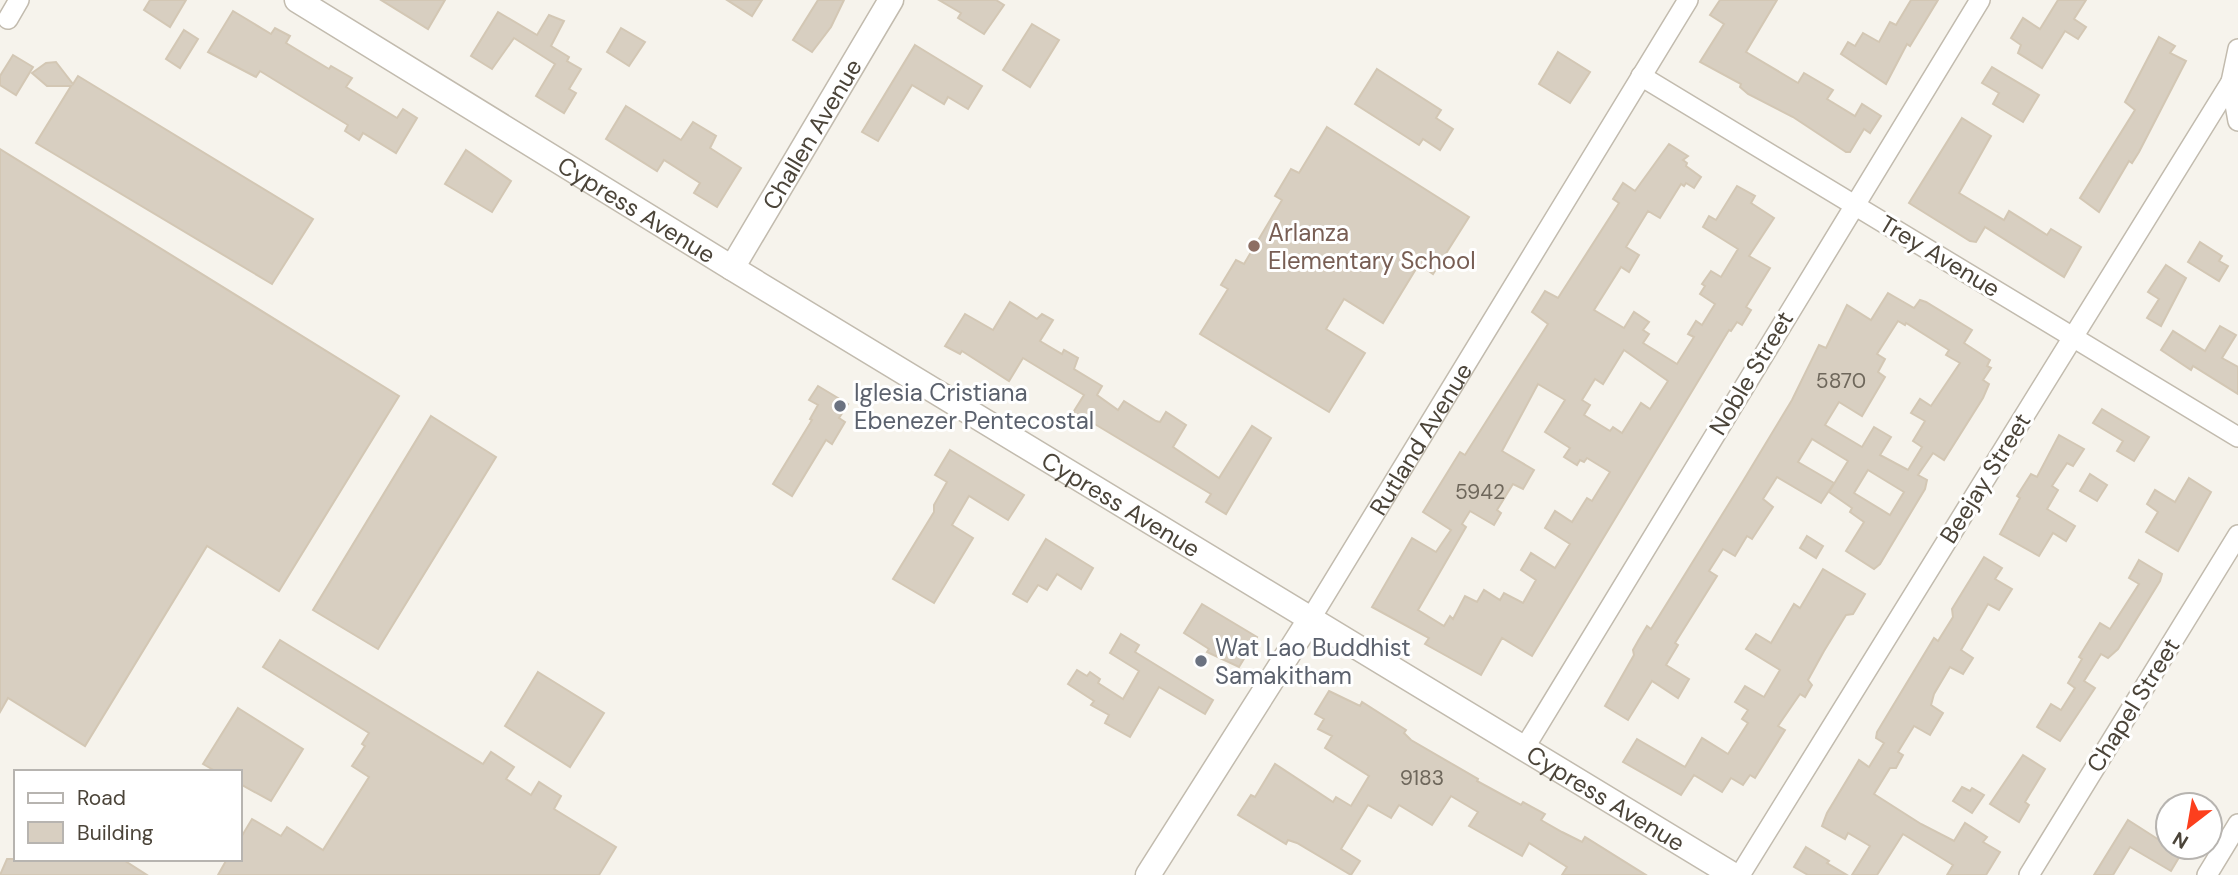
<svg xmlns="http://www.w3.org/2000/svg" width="2238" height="875" font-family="'DM Sans',sans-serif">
<rect width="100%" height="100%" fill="#f6f3ec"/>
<g fill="#d8cfc1" stroke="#d3c7b4" stroke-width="2" fill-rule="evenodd">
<polygon points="150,0 186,0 170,27 144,10"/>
<polygon points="381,0 445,0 428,29"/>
<polygon points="727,0 762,0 752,16"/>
<polygon points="818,0 844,0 831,27 812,52 793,40"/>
<polygon points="939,0 996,0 1004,5 984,34 958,18 961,13"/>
<polygon points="1720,0 1777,0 1746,52 1798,83 1804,73 1833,90 1827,99 1855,116 1862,104 1881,116 1870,133 1864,129 1850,152 1846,152 1793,117 1748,94 1740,87 1741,84 1700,62 1724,24 1710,15"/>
<polygon points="1911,0 1938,0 1910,46 1907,44 1886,84 1841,54 1848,42 1855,46 1863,33 1879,42 1890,22 1896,25"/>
<polygon points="2058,0 2086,0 2074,19 2086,27 2078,39 2065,31 2042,68 2018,53 2021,45 2011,38 2023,18 2040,29"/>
<polygon points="233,11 271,34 275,28 290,36 286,43 329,69 331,66 352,78 346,87 397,118 403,109 417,118 396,153 363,133 359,140 345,131 348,125 260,71 256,77 208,52"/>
<polygon points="498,12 537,35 549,15 564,21 551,46 569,57 567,61 581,69 569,89 576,93 564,113 536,96 555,64 514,38 492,69 471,56"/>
<polygon points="1032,24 1059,40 1030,87 1003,70"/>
<polygon points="621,28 645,42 629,66 607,52"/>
<polygon points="184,30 198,39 180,68 166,59"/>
<polygon points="2159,37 2175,46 2170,53 2186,61 2139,152 2132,163 2129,161 2099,212 2080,198 2135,110 2125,102"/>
<polygon points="915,45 982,86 968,109 948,97 944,104 912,85 878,141 862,132"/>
<polygon points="1558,52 1590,72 1570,103 1539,84"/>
<polygon points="13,55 33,67 16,95 0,85 0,76"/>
<polygon points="56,62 73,84 78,76 313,219 272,284 36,143 71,86 47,86 32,73 46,63"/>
<polygon points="1992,67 2039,95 2023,122 1993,104 1999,93 1982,83"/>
<polygon points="1377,69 1441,110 1436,118 1453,129 1440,150 1423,139 1419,145 1355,104"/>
<polygon points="626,106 681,140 693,122 716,136 710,148 741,168 717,207 694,193 700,183 664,160 657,171 606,139"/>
<polygon points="1962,118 1991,136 1959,193 2004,220 2009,211 2047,235 2051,229 2081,247 2064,277 1985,227 1976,242 1970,241 1909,203"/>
<polygon points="1327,127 1469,217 1433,274 1419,264 1383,323 1344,299 1326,329 1365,353 1329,412 1200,334 1228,289 1221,285 1236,260 1244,264 1282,200 1275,196 1291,169 1299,173"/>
<path d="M1669,144L1688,156L1683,160L1687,163L1686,166L1701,177L1694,188L1686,183L1684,186L1681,184L1660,218L1648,211L1626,247L1639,255L1629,272L1621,267L1594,310L1624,328L1634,312L1649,322L1643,330L1649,334L1643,343L1677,364L1694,337L1688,334L1696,321L1702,325L1715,304L1700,294L1705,286L1702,284L1711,271L1721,277L1738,249L1703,227L1709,216L1716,220L1737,186L1755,196L1751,203L1774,218L1749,256L1770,268L1746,307L1751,310L1742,325L1737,322L1731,331L1729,330L1532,656L1502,638L1481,675L1425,644L1429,638L1372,607L1412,538L1436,552L1451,530L1423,512L1460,452L1465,455L1548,324L1532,312L1545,291L1558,298L1619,203L1613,199L1623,183L1635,191ZM1624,350L1668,381L1650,409L1641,403L1622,433L1613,427L1610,431L1584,415L1590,405L1582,400L1595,379L1603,384ZM1538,384L1565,400L1545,432L1570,448L1564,457L1577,465L1580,460L1584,462L1587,458L1610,472L1592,501L1587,498L1572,522L1555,511L1545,528L1570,544L1555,568L1531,553L1521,570L1536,580L1523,603L1504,593L1500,600L1484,590L1477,602L1465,596L1453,619L1450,616L1444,626L1418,610L1466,527L1462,524L1470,511L1494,525L1501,513L1497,510L1513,484L1523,489L1534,470L1502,451Z"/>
<polygon points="0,149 399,396 279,591 207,546 85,746 8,698 0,712"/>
<polygon points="466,150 511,181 492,212 445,184"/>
<polygon points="2200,242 2222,256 2219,261 2228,266 2219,281 2188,262"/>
<polygon points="2166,265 2186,278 2161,326 2147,318 2159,299 2148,292"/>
<path d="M1888,293L1914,308L1920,300L1926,302L1972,330L1964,343L1990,360L1987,366L1991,368L1983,380L1989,384L1983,398L1944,460L1933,453L1918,475L1927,480L1925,489L1880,564L1874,569L1846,551L1864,522L1850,512L1852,508L1829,492L1848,461L1812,439L1798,462L1834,483L1821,503L1777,477L1763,499L1773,507L1752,539L1747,536L1735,556L1723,549L1709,571L1717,576L1675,643L1678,645L1666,665L1689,679L1678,698L1652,681L1628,720L1605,706L1634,655L1633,650L1638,641L1647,626L1651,629L1743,481L1792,400L1819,345L1826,348L1847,305L1871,320ZM1898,321L1905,325L1906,323L1949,350L1946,355L1960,363L1931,406L1920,399L1911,413L1925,421L1913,441L1922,447L1908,470L1880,455L1891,437L1874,427L1862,447L1825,425L1839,402L1862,416L1885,377L1878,372L1885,359L1877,354ZM1868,470L1904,492L1890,515L1854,493Z"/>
<polygon points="1010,302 1037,319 1042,314 1053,320 1040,341 1062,354 1064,350 1078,358 1074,369 1102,386 1097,395 1118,410 1124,401 1156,421 1160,422 1166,412 1186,425 1173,447 1219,478 1252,426 1271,438 1226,514 1206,502 1211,494 1088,420 1082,430 1067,422 1084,395 1023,358 1009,381 962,351 960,354 945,346 965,314 993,330"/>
<polygon points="2220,326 2236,335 2222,358 2238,367 2238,394 2193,366 2191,370 2161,350 2173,331 2205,351"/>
<polygon points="818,386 848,404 839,418 845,422 832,444 826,440 792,496 773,484 812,420 810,419 818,405 809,400"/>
<polygon points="2102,409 2149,437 2134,461 2117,451 2123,441 2093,423"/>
<polygon points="431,416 496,457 378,649 313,610"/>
<polygon points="2059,435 2084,449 2073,466 2067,463 2052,486 2058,490 2047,509 2075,526 2066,541 2053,533 2039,556 2000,534 2020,498 2017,496 2031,474 2037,477"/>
<polygon points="950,450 1024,495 1008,520 969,496 952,525 973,538 934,603 893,579 934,512 934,505 947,482 935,475"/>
<polygon points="2090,474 2107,485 2097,501 2080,491"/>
<polygon points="2189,478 2211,492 2178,551 2146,532 2158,512 2147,504 2155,490 2175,502"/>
<polygon points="1807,536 1823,546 1816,558 1800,548"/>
<polygon points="1046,539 1093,568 1081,589 1057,574 1047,590 1038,585 1027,602 1013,594"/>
<polygon points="1984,557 2002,568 1995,579 2012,589 1999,610 1988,604 1961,650 1973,658 1963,674 1950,667 1934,694 1931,705 1943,713 1930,735 1914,726 1898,752 1903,755 1896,768 1890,768 1874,794 1921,824 1954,841 1965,823 1987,837 1983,842 2000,852 1986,875 1947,875 1953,865 1903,834 1877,875 1852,875 1870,846 1848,833 1845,839 1822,826 1827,813 1859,760 1869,767 1884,743 1876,738 1877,732 1934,638 1938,641 1953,617 1952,609"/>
<polygon points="2139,560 2162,574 2160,581 2118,649 2108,658 2101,654 2084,681 2095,688 2060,741 2037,727 2051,704 2061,710 2075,688 2068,683 2082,659 2079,657 2100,623 2110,629 2139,584 2129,578"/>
<polygon points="1823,569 1865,594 1853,614 1846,615 1824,651 1808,680 1812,685 1805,697 1800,694 1778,726 1785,730 1755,778 1750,775 1743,785 1731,778 1722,792 1694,775 1681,795 1623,762 1637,739 1685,767 1702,738 1728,754 1748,723 1742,719 1748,710 1735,702 1745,686 1764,697 1780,670 1746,649 1756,634 1771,643 1794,604 1800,608"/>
<polygon points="1202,604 1257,637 1239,667 1207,652 1209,649 1184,633"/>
<polygon points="1121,634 1139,645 1135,652 1213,700 1205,714 1159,687 1130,737 1105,723 1109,715 1091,705 1094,701 1068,684 1077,670 1087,676 1090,672 1100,679 1098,683 1123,699 1139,671 1110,653"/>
<polygon points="280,640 483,764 491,752 514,767 506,779 531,795 539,782 561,796 554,809 616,847 599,875 218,875 227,859 240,859 240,839 252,819 281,836 287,827 323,850 369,777 352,766 365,746 362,744 369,733 263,667"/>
<polygon points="538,672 604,713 570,767 505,726"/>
<polygon points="1329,691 1360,706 1362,702 1406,730 1404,733 1411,740 1478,779 1477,781 1521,805 1523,802 1545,814 1541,820 1562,832 1582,842 1585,837 1646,875 1562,875 1567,867 1529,843 1522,856 1469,826 1478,812 1451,796 1432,825 1399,805 1391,818 1368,805 1341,849 1360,861 1351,875 1297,843 1288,840 1286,844 1238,815 1251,795 1255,797 1275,764 1333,802 1336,797 1351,806 1369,776 1325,748 1332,736 1318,729 1324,719 1315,714"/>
<polygon points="238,708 303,749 271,801 240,784 240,772 217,772 203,764"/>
<polygon points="2023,755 2045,769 2025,802 2029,805 2019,822 1990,804"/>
<polygon points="1962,787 1970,791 1972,788 1984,795 1972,813 1953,801"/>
<polygon points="2128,820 2181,854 2171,871 2130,847 2113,875 2094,875"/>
<polygon points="1806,847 1829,861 1827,863 1847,875 1808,875 1794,867"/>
<polygon points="7,859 122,859 147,875 0,875"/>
</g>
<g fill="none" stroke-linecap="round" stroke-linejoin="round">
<defs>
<g id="minor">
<polyline points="8,19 19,0"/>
<polyline points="2238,49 2231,82 2238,121"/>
<polyline points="1641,76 2238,437"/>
<path id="s1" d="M1311,618L1688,0"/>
<polyline points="1525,747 1980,0"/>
<polyline points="1740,875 2231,82"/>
<polyline points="2029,875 2238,535"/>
<polyline points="2207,875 2238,824"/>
</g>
<g id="tertiary">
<path id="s2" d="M297,0L732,268L1733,875"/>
<path id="s3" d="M732,268L891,0"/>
<polyline points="1148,875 1311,618"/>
</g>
</defs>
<use href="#minor" stroke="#c2bbae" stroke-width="22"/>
<use href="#tertiary" stroke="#c2bbae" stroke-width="27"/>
<use href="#minor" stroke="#fff" stroke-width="19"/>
<use href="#tertiary" stroke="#fff" stroke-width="24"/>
</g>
<circle fill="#8d6e63" stroke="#fff" stroke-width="2.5" cx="1254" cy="246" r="7"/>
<g fill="#6b7280" stroke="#fff" stroke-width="2.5">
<circle cx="840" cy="406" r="7"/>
<circle cx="1201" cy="661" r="7"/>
</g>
<g text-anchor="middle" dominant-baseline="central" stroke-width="6" stroke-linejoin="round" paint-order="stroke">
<g font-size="21" fill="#6e675b">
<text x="1841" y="381">5870</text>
<text x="1480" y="492">5942</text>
<text x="1422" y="778">9183</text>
</g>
<g font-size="24" fill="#4b4439" stroke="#fff">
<text stroke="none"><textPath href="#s3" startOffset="156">Challen Avenue</textPath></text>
<text stroke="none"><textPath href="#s2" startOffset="399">Cypress Avenue</textPath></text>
<text transform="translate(1940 256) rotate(31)">Trey Avenue</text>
<text transform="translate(1751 373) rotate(-59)">Noble Street</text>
<text stroke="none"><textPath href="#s1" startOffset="210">Rutland Avenue</textPath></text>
<text transform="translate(1985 478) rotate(-58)">Beejay Street</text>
<text stroke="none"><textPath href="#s2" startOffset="966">Cypress Avenue</textPath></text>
<text transform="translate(2133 705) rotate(-58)">Chapel Street</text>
<text stroke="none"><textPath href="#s2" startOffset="1533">Cypress Avenue</textPath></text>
</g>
<g font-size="24" fill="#785e54" stroke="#fff" text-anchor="start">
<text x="1268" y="232">Arlanza<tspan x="1268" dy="28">Elementary School</tspan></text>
</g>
<g font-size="24" fill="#5b616d" stroke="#fff" text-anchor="start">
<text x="854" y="392">Iglesia Cristiana<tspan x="854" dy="28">Ebenezer Pentecostal</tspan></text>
<text x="1215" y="647">Wat Lao Buddhist<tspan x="1215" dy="28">Samakitham</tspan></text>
</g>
</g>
<rect x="14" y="770" width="228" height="91" fill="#ffffff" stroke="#b7b4b0" stroke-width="2"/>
<rect x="28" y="793" width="35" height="10" fill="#ffffff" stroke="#b7b4b0" stroke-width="2"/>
<text x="77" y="805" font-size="21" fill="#4b4439">Road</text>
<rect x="28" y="822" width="35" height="21" fill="#d8cfc1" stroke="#b7b4b0" stroke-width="2"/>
<text x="77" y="840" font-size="21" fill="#4b4439">Building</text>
<g transform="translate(2189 826) rotate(211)"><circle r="33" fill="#ffffff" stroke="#b7b4b0" stroke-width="2"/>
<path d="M0-5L12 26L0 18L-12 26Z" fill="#fc3f1d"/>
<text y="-10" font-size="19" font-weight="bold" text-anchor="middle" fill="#4b4439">N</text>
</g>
</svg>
